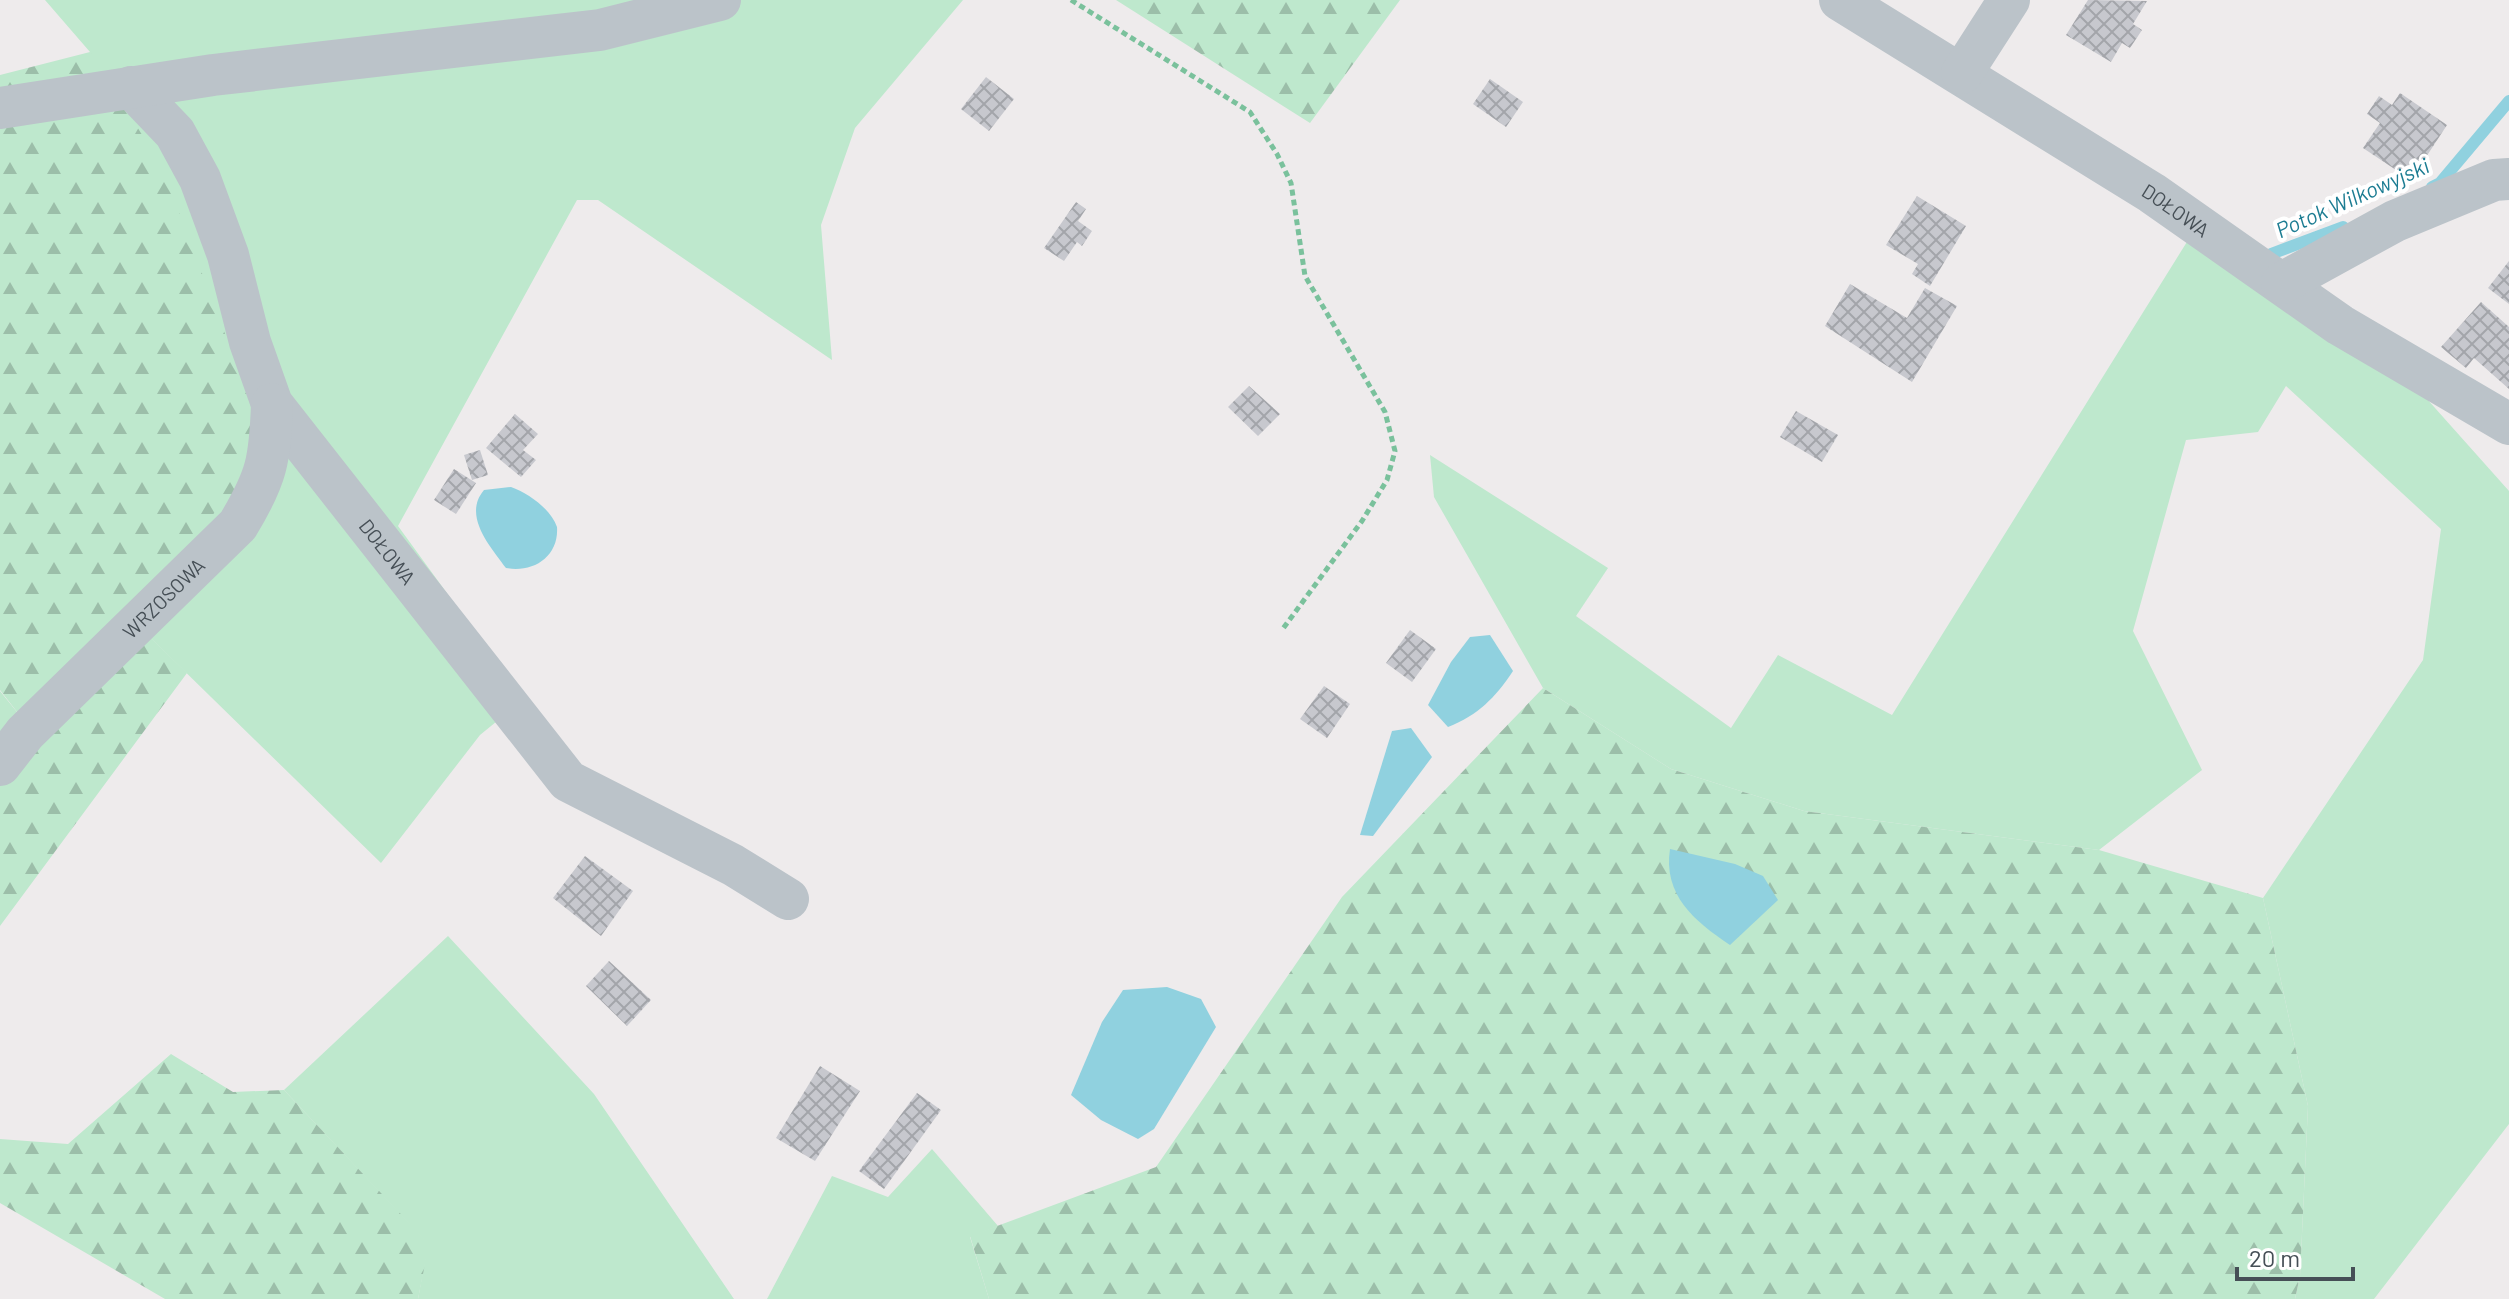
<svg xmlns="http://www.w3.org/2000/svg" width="2509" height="1299" font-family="Barlow,sans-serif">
<defs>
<pattern id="forest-firs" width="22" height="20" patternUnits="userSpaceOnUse" patternTransform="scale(2)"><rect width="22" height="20" fill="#bee8cd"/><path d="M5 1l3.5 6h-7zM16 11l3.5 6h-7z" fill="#9cbea9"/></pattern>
<pattern id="building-cross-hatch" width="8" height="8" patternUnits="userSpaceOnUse" patternTransform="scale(2)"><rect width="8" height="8" fill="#c7c8ce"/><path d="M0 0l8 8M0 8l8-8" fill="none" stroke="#a3a5aa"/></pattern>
</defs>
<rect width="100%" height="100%" fill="#eeebec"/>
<g fill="#bee8cd">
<polygon points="45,0 963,0 855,128 821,225 832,360 598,200 577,200 398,526 524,699 480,735 381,863 122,610 90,52"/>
<polygon points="2190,237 2345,307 2509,491 2509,1124 2374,1299 2295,1299 2300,1276 2308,1106 2263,898 2423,660 2441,529 2286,386 2258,432 2186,440 2133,631 2202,770 2099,850 1804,811 1671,769 1543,688 1434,497 1430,455 1608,568 1576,616 1731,728 1778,655 1892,715"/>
<polygon points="0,691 21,717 0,745"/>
<polygon points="448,936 594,1094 734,1299 418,1299 428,1244 284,1090"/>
<polygon points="932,1149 998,1226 970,1237 989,1299 767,1299 832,1176 888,1197"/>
</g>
<g fill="url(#forest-firs)">
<polygon points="1116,0 1400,0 1310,123"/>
<polygon points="90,52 161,165 255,413 238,488 122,610 187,673 0,926 0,745 21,717 0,690 0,75"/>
<polygon points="1543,688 1671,769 1804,811 2099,850 2263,898 2308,1106 2300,1276 2295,1299 989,1299 970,1236 1156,1167 1342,897"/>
<polygon points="171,1054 233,1092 284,1090 429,1244 418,1299 165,1299 0,1203 0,1139 68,1144"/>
</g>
<g fill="#90d1df">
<path d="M511,487C528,493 551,509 557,527C559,557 533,573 506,568C491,547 462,516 484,490Z"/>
<path d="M1490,635L1513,671C1495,698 1478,715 1448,727L1428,705L1451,662L1470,637Z"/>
<polygon points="1411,728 1432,757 1373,836 1360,835 1392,731"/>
<path d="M1670,849L1735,864L1763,876L1778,900L1730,945C1694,921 1663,895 1670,849Z"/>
<polygon points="1167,987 1201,999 1216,1027 1154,1129 1138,1139 1101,1120 1071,1095 1102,1022 1123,990"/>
</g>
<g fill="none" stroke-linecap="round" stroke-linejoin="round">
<g stroke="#90d1df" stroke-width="12">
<polyline points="2432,187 2440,183 2509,101"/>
<polyline points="2271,254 2343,227"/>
</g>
</g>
<g fill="url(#building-cross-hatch)">
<polygon points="2088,0 2147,1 2133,24 2142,30 2130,48 2122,43 2111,62 2066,35"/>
<polygon points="986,77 1014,99 989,131 961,109"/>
<polygon points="1490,79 1523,102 1506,127 1473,104"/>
<polygon points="2400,93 2447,125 2411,180 2363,148 2380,123 2367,114 2379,96 2392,105"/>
<polygon points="1917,196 1966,226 1930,286 1912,274 1918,264 1886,245"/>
<polygon points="1076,202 1086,209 1078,221 1092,231 1082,246 1077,242 1064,261 1044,248"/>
<polygon points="2509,261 2509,304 2488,288"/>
<polygon points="1850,284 1907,318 1925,288 1957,306 1912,382 1825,326"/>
<polygon points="2481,302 2509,327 2509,389 2474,358 2466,368 2441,347"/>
<polygon points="1249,386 1280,414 1258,436 1228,407"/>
<polygon points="1796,411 1838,435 1822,462 1780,437"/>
<polygon points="515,414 538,434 523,450 536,460 521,477 486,448"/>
<polygon points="480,450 488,475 472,480 464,455"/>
<polygon points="454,469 476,483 456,514 434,500"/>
<polygon points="1410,630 1436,649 1412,682 1386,663"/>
<polygon points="1324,686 1350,704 1327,738 1300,719"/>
<polygon points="585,856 633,891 601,936 553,898"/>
<polygon points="609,961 651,1000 627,1026 586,986"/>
<polygon points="820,1066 860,1091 815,1161 776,1138"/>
<polygon points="917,1093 941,1110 884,1189 859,1171"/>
</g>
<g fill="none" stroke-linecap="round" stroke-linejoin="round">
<polyline stroke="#7ac19c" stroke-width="5" stroke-dasharray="6 4" stroke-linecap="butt" points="1071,0 1250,112 1277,154 1291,183 1305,276 1385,412 1395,451 1387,480 1362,521 1282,630"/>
<g stroke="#bbc3c9" stroke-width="42">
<path id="s1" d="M1840,0L2152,193L2340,325L2509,424"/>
<polyline points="1962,73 2009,0"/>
<path id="s2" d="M131,87L175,133L200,179L228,255L250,342L272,404L568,781L733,865L788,899"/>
<polyline points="0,108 213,75 600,30 720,0"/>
<polyline points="2282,283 2395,221 2494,180 2509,179"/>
<path id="s3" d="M0,765L25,733L238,525C267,477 270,460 272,404"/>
</g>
</g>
<g text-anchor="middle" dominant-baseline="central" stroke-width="8" stroke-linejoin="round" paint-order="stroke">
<g font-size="20" fill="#464f56" stroke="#fff">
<text stroke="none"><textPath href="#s1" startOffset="396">DOŁOWA</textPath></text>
<text stroke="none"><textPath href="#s2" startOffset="540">DOŁOWA</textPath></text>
<text stroke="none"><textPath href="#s3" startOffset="234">WRZOSOWA</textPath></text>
</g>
<g font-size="22" font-style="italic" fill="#1d7d93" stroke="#fff">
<text transform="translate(2352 197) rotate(-24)">Potok Wilkowyjski</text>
</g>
</g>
<path d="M2237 1267v12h116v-12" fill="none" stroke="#464f56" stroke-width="4"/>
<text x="2249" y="1267" font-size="24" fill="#464f56" stroke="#ffffff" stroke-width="6" paint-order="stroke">20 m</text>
</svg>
